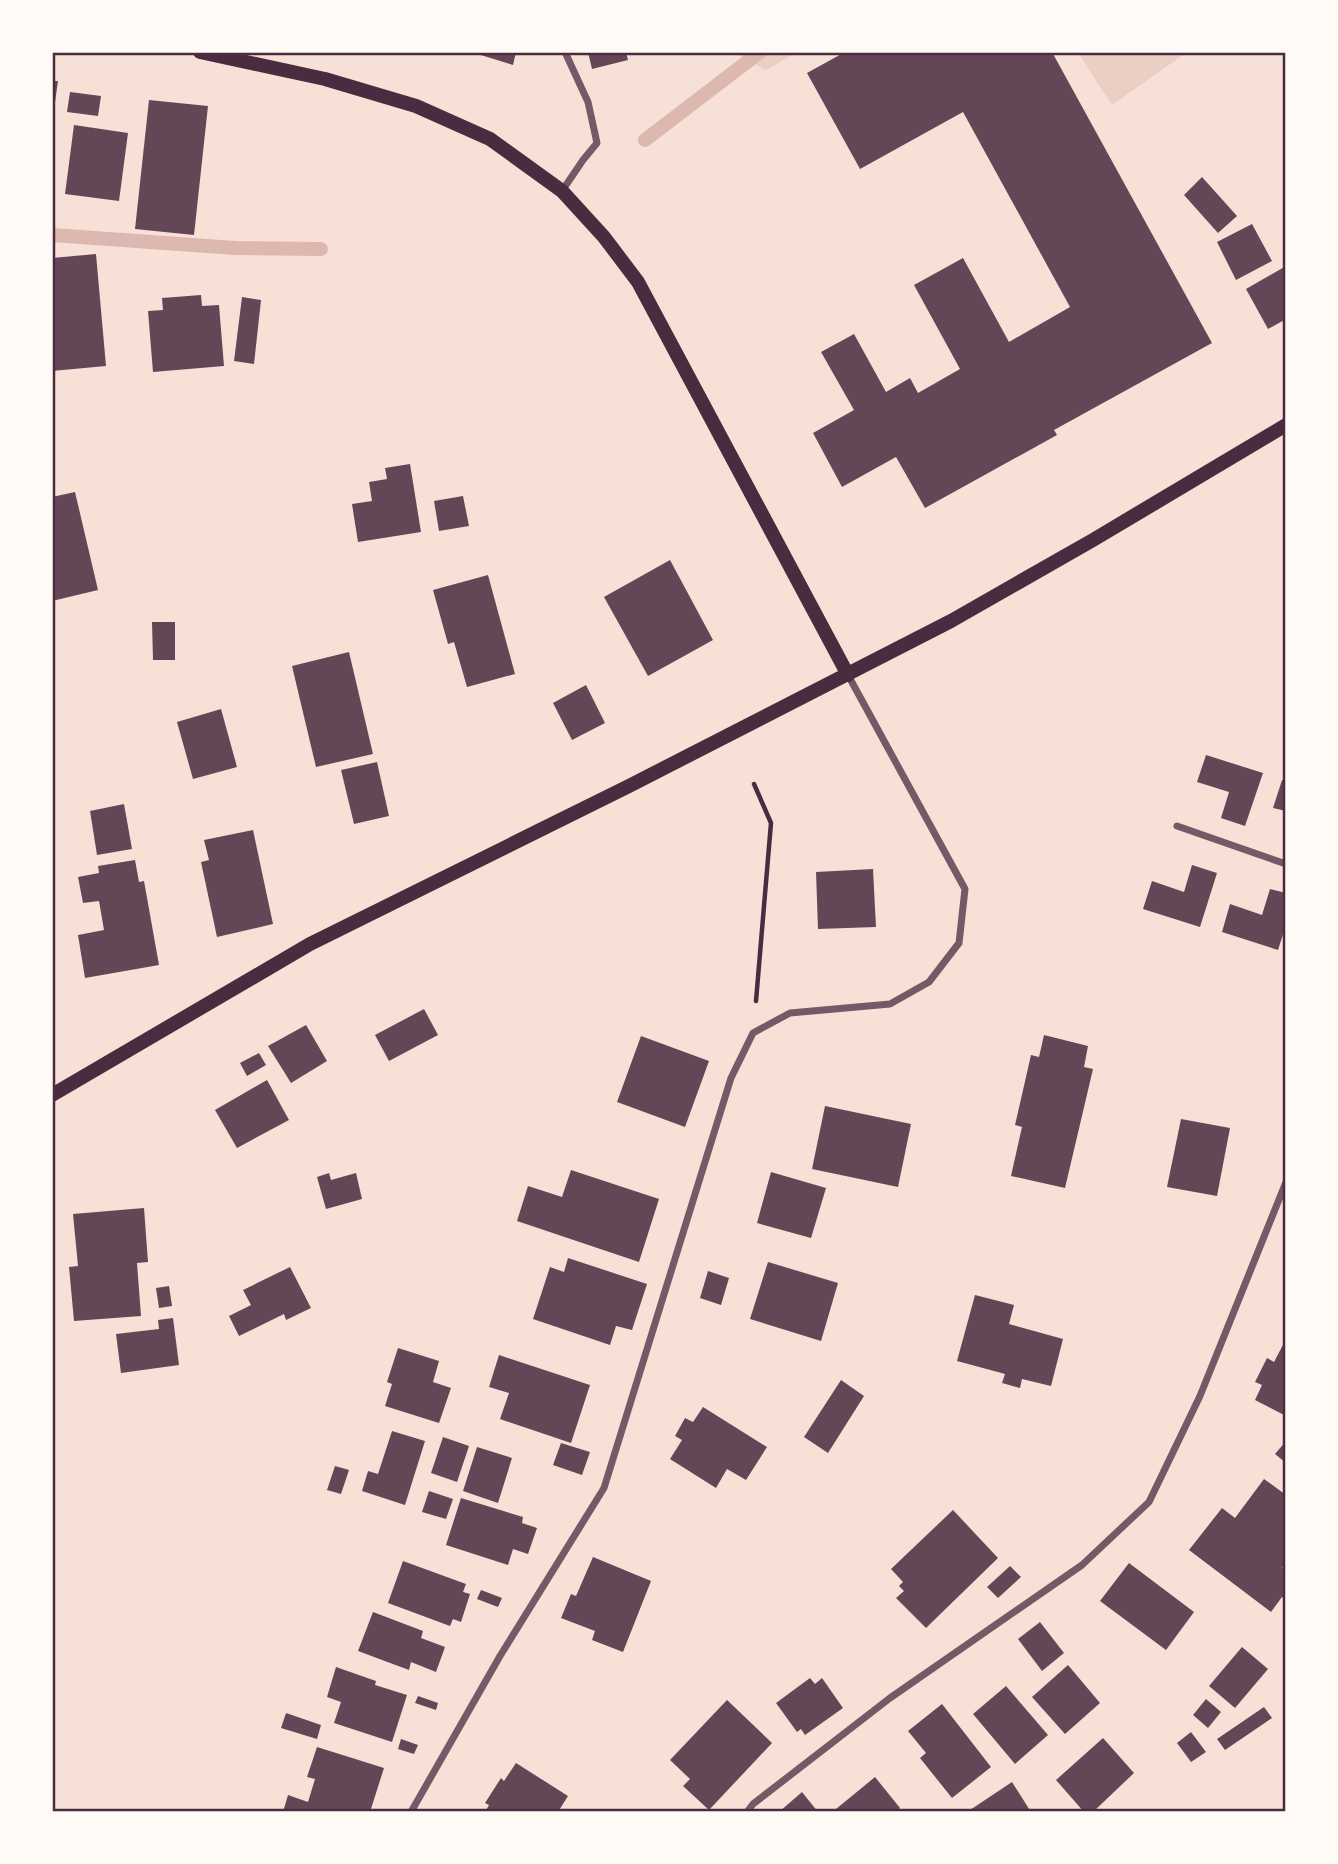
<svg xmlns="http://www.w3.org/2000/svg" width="1338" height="1864" font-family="Poppins,sans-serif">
<rect width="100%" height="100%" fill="#f7e1d7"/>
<g fill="#ebcfc5">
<polygon points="734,53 796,53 766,70"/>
<polygon points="1078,53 1186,53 1112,105"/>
</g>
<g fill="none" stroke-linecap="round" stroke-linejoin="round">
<g stroke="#dcb8b0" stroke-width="14">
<polyline points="645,140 760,52"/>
<polyline points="52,235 235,248 321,249"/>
</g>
</g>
<g fill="#644757">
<polygon points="471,52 516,52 513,65"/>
<polygon points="588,52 626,52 628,60 592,69"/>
<polygon points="845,52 1052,52 1212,343 1054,430 1057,435 925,508 896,457 842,487 813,433 854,410 821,352 854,334 886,392 910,378 918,393 960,369 914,285 963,258 1009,342 1070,307 963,112 860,169 807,73"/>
<polygon points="52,81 58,81 54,109 52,109"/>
<polygon points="70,92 101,96 98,116 67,112"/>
<polygon points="149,100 208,106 194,235 135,229"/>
<polygon points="74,125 128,133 119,201 65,194"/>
<polygon points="1202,177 1237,216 1218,233 1184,195"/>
<polygon points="1252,224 1272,261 1236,280 1217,242"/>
<polygon points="96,254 106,366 52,371 52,258"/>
<polygon points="1286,266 1286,319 1268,329 1246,289"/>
<polygon points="201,295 202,306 219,305 224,366 153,372 148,311 163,310 162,298"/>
<polygon points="242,297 261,300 254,364 234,361"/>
<polygon points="410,464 421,532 358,542 352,504 372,501 369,482 387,479 385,468"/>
<polygon points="75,492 98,590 52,601 52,497"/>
<polygon points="463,496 469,526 439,531 434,501"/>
<polygon points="670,560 713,640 648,676 604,597"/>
<polygon points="488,575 515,674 467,687 454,642 448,644 433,590"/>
<polygon points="152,622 175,622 175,660 153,660"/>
<polygon points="349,652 373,754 316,767 292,666"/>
<polygon points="586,685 605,723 572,740 553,703"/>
<polygon points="221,709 237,767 193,779 177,722"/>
<polygon points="1206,755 1263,773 1245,826 1221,818 1229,792 1197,782"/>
<polygon points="377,762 389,816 354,824 341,770"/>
<polygon points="1282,780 1286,781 1286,811 1273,808"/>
<polygon points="124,804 132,849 97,855 90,811"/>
<polygon points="253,830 273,924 217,937 201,862 209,860 204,840"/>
<polygon points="135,860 139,882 144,881 159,965 85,978 78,935 104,930 99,901 83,903 78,877 99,873 98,866"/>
<polygon points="1192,865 1217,873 1200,927 1143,909 1152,881 1184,892"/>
<polygon points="873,869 876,927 818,929 816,872"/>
<polygon points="1270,889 1286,893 1286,925 1278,950 1222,932 1230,904 1262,915"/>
<polygon points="424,1009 438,1035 389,1061 375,1035"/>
<polygon points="306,1025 327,1061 291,1083 268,1046"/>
<polygon points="1044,1035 1088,1046 1084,1067 1093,1069 1065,1188 1011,1176 1022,1127 1015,1125 1031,1055 1039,1057"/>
<polygon points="641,1036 709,1061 685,1127 617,1102"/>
<polygon points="259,1053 266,1065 247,1076 240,1063"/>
<polygon points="267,1080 289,1120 237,1148 215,1110"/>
<polygon points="825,1106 911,1124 898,1187 812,1169"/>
<polygon points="1181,1119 1230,1128 1217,1196 1167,1187"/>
<polygon points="571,1170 659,1199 639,1262 517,1221 528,1186 562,1197"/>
<polygon points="771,1172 826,1188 811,1238 757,1223"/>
<polygon points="329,1173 331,1180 356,1173 362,1199 326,1209 317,1177"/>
<polygon points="144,1208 148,1262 137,1263 141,1316 74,1321 69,1267 78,1266 73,1214"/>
<polygon points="568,1258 647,1284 632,1330 616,1326 610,1345 533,1319 550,1267 564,1272"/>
<polygon points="768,1262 838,1283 821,1341 750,1319"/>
<polygon points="290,1267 311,1308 286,1320 284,1314 239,1336 229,1316 251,1305 243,1290"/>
<polygon points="708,1271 729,1278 721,1305 700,1298"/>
<polygon points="169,1286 172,1306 159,1308 156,1288"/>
<polygon points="975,1295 1014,1305 1009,1324 1063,1339 1051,1386 1022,1379 1020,1388 1002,1383 1005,1374 957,1361"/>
<polygon points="173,1318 179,1365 121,1373 116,1334 159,1329 158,1320"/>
<polygon points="1286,1339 1286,1416 1255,1400 1262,1385 1255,1382 1267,1358 1274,1362"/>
<polygon points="398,1348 439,1361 433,1382 451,1388 439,1423 385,1406 392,1384 387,1382"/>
<polygon points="499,1355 590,1385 571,1443 500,1419 509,1393 489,1387"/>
<polygon points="841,1380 864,1396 828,1453 804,1437"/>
<polygon points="703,1407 767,1447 746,1480 727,1469 716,1488 670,1459 682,1440 675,1436 685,1418 693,1422"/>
<polygon points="392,1431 425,1441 405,1505 362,1491 368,1471 378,1474"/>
<polygon points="443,1437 469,1446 457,1482 431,1473"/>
<polygon points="1286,1441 1286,1463 1275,1454"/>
<polygon points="561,1443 590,1452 582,1475 553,1465"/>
<polygon points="477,1447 512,1458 498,1503 463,1491"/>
<polygon points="335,1466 349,1470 341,1494 327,1490"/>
<polygon points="1264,1479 1286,1495 1286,1563 1282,1568 1286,1570 1286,1600 1282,1597 1271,1612 1189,1550 1222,1508 1235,1518"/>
<polygon points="429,1491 453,1499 446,1519 422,1512"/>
<polygon points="461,1498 523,1517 522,1523 537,1528 528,1554 513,1549 508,1565 446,1545"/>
<polygon points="953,1510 998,1558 926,1628 896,1598 904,1591 899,1586 903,1582 891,1569"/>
<polygon points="593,1557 651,1581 623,1652 592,1640 595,1631 561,1618 571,1594 576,1596"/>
<polygon points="403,1561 466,1584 463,1592 470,1594 461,1622 453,1619 450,1626 388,1603"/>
<polygon points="1129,1563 1194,1612 1166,1650 1100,1601"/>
<polygon points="1010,1566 1021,1577 998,1598 987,1587"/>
<polygon points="481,1590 502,1598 498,1607 477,1599"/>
<polygon points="373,1612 423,1631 421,1638 445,1647 436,1672 411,1662 409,1670 358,1651"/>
<polygon points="1040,1622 1064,1653 1042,1671 1018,1639"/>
<polygon points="1242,1647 1268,1669 1235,1708 1209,1686"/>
<polygon points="1068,1665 1100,1703 1065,1734 1032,1697"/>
<polygon points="336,1667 376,1681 375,1685 407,1695 392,1742 334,1723 341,1702 327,1697"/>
<polygon points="810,1678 815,1684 822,1678 843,1708 805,1735 801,1729 797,1732 776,1703"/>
<polygon points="1006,1686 1048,1735 1015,1764 973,1714"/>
<polygon points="418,1696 438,1703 436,1710 415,1703"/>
<polygon points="1206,1699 1221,1712 1208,1728 1193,1715"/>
<polygon points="727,1700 772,1743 709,1810 683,1786 690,1779 670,1760"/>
<polygon points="942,1704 991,1767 952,1798 920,1758 926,1753 908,1731"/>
<polygon points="1264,1707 1272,1718 1225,1750 1217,1739"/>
<polygon points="286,1713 321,1725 317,1739 281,1728"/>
<polygon points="1191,1732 1206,1752 1191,1762 1177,1743"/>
<polygon points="1103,1738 1134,1773 1093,1812 1084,1812 1056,1780"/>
<polygon points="401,1739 418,1745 414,1754 398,1749"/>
<polygon points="317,1747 384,1768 370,1812 283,1812 288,1795 308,1802 315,1779 307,1777"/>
<polygon points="516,1763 568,1796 558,1812 485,1812 489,1805 485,1803 501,1778 504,1781"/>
<polygon points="875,1777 900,1808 896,1812 838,1812 836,1809"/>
<polygon points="1012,1782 1031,1812 967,1812"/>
<polygon points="802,1792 818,1812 779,1812"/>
</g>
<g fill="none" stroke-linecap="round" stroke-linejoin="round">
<polyline stroke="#4a2c40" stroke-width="4.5" points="754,784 771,823 756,1001"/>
<g stroke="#755966" stroke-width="7">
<polyline points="562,191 583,160 597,143 588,102 565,52"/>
<polyline points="1177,826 1286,864"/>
<polyline points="411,1812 500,1656 604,1488 731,1078 753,1033 790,1013 890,1004 929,982 959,943 965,889 848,675"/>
<polyline points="747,1812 753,1804 890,1698 1082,1565 1149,1502 1200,1396 1286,1182"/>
</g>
<g stroke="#4a2c40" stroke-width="14">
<polyline points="200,52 325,79 416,106 490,139 562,191 604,237 638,282 848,675"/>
<polyline points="52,1095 310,944 629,786 951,621 1093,540 1286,425"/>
</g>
</g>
<rect width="1338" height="1864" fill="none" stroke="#fffaf5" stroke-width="108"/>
<rect x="54" y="54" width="1230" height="1756" fill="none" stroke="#4a2c40" stroke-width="2.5"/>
</svg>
